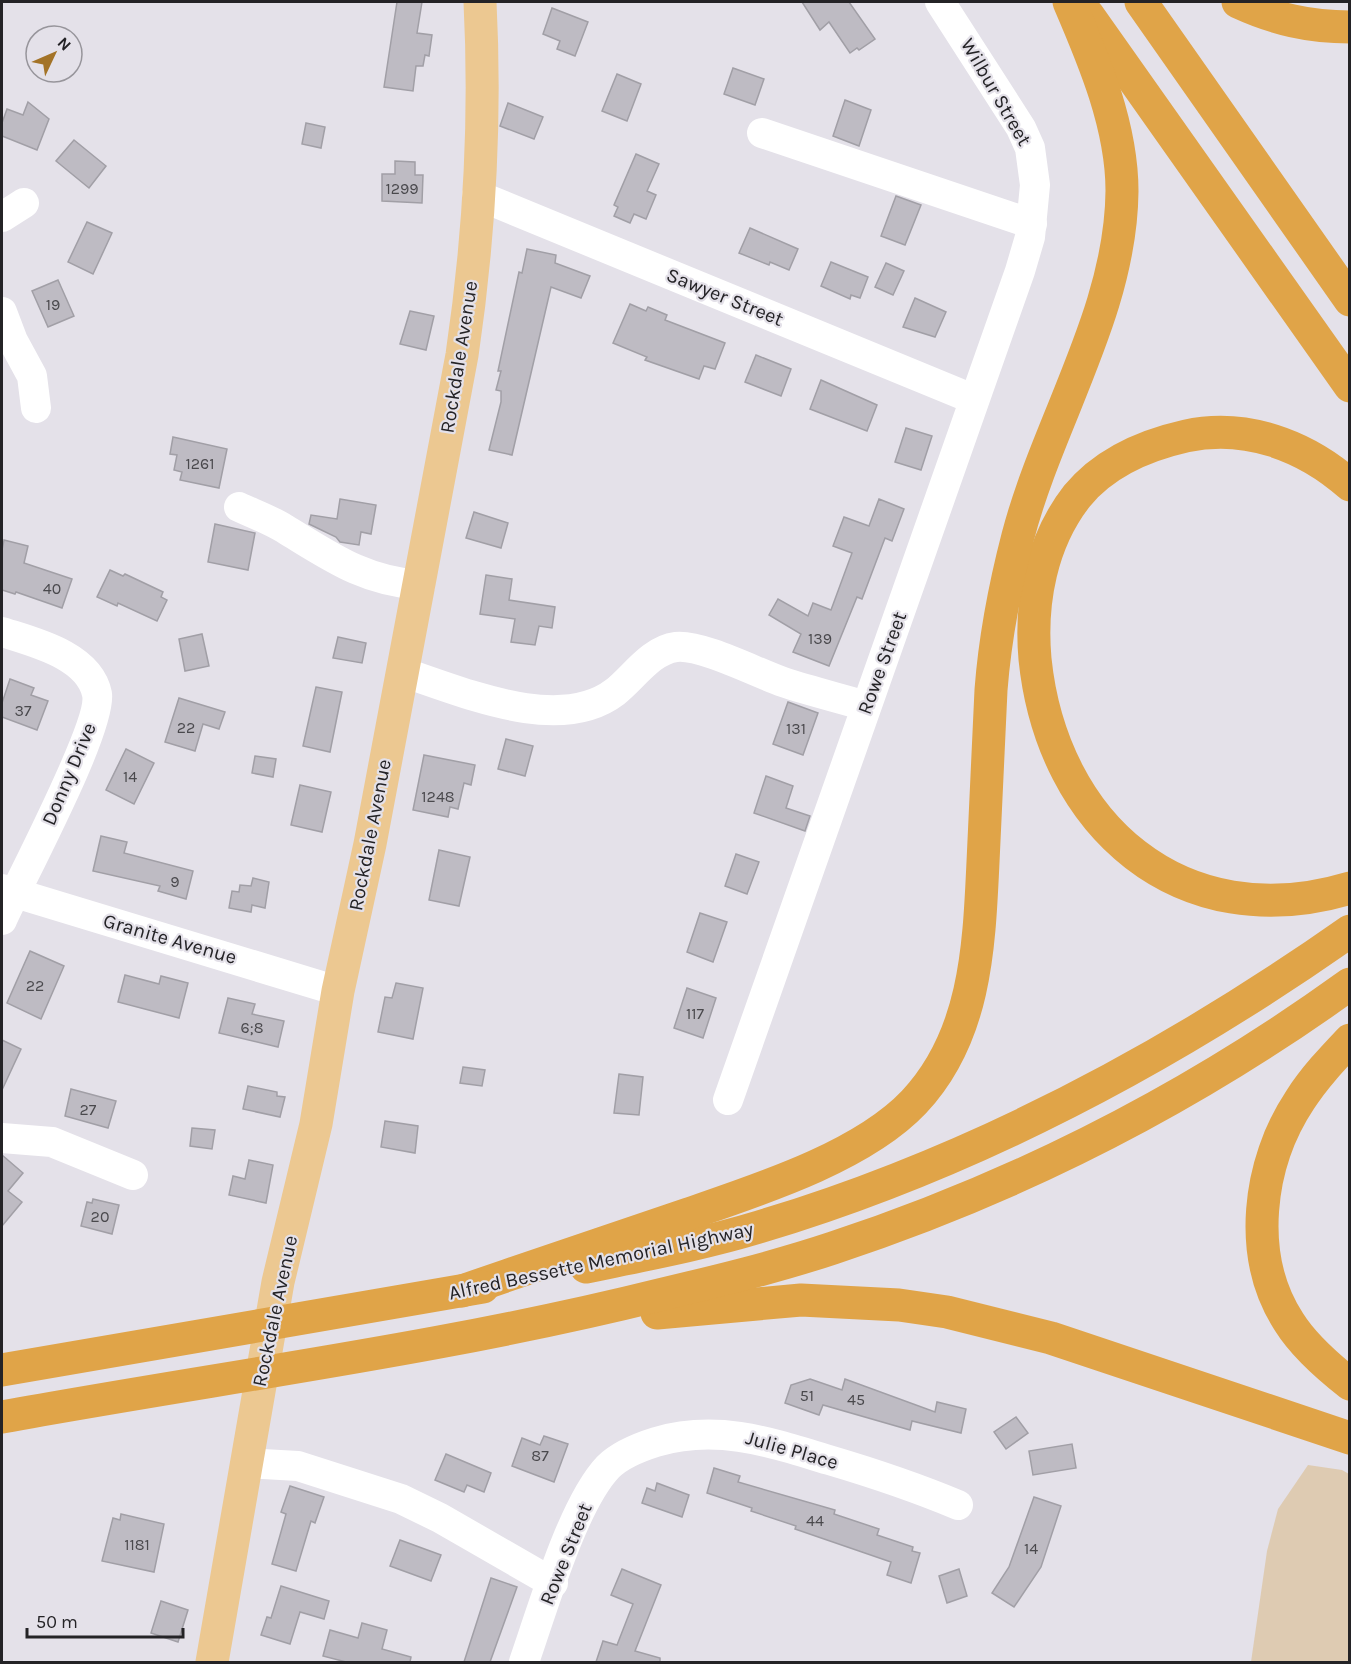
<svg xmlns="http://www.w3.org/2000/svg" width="1351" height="1664" font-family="Karla,sans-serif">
<rect width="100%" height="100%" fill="#e4e1e9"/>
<polygon fill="#decbb2" points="1308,1465 1342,1470 1349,1474 1349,1660 1346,1662 1251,1662 1267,1551 1278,1509"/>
<g fill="#bebbc3" stroke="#a19fa6" stroke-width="1.5">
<polygon points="397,2 422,2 417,33 432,35 429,56 425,55 423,66 416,66 413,91 384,87"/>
<polygon points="802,2 849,2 875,39 859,50 857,48 850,53 829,22 820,30"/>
<polygon points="552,8 588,22 575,56 557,49 560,41 543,34"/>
<polygon points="733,68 764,79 755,105 724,94"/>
<polygon points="617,74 641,84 627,121 602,111"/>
<polygon points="845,100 871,110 859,146 833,136"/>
<polygon points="28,102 49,119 37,150 2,136 2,123 7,109 23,115"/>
<polygon points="508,103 543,117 534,139 500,126"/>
<polygon points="306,123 325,127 321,148 302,144"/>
<polygon points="74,140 106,166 89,188 56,161"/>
<polygon points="636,154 659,164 647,191 656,195 646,219 634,214 630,223 614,216 618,207 614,205"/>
<polygon points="395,161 415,162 415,175 423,175 422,203 382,201 382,174 395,174"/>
<polygon points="896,196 921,205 905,245 881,236"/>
<polygon points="87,222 112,233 93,274 68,262"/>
<polygon points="750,228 798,249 789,270 770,262 769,265 739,253"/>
<polygon points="527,249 556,255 555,263 590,276 581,298 551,287 512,455 489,450 501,402 501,391 496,390 501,371 498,371 519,272 522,273"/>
<polygon points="831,262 868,277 860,298 851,295 850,299 821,286"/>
<polygon points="886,263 904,271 893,295 875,287"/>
<polygon points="58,280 74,316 48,327 32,291"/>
<polygon points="915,298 946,312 935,337 903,327"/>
<polygon points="630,304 646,311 648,307 667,315 665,320 725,343 715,369 704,366 699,379 645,360 647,357 613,343"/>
<polygon points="410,311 434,316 426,350 400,344"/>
<polygon points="756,355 791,369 781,396 745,382"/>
<polygon points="821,380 877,405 867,431 810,409"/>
<polygon points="906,428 932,436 921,470 895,462"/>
<polygon points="173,437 227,449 219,488 180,480 182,472 174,470 177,455 170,454"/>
<polygon points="340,499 376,505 371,534 361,532 359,545 340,542 336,537 309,524 311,515 337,519"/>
<polygon points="879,499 904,509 892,541 885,538 862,599 857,597 829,666 793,652 801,634 769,615 778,599 808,616 813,603 831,610 852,553 833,546 844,517 869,526"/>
<polygon points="474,512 508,523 501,548 466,538"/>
<polygon points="215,524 255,533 248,570 208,562"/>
<polygon points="4,540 28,546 24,563 72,579 62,608 16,592 15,594 2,590 2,550"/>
<polygon points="110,570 123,576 125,574 163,592 161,597 167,600 157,621 118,603 117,606 97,597"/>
<polygon points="486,575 512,579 509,600 555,607 552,628 539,626 535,645 511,642 515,619 480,614"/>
<polygon points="202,634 209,666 185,671 179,639"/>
<polygon points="338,637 366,643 362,663 333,658"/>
<polygon points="10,679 34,688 31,695 48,701 37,730 2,717 2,703"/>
<polygon points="316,687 342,692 330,752 303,746"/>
<polygon points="179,698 225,712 219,729 203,724 195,751 165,742"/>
<polygon points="788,702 818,713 803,755 773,744"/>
<polygon points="506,739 533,746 525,776 498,769"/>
<polygon points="126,749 154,763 134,804 106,790"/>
<polygon points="424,755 475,765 471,785 464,783 458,809 450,807 448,817 413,810"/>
<polygon points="255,756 276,759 273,777 252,773"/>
<polygon points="766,776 793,786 786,808 810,816 805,831 754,813"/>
<polygon points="300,785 331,792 322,832 291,825"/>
<polygon points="101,836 127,842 124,853 193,871 186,899 158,891 160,886 93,871"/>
<polygon points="439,850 470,857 459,906 429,900"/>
<polygon points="736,854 759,862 747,894 725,886"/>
<polygon points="253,878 269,882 265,908 252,905 251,912 229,908 232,891 239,892 240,885 251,886"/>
<polygon points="700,913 727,922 713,962 687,952"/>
<polygon points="30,951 64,966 41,1019 7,1003"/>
<polygon points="125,975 159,984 161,976 188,983 179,1018 118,1002"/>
<polygon points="396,983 423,988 413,1039 378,1032 385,997 392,998"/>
<polygon points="687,988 716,998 703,1038 674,1028"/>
<polygon points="228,998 255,1004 252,1014 284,1021 278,1047 219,1033"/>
<polygon points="2,1040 21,1049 2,1090"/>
<polygon points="463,1067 485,1070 482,1086 460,1083"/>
<polygon points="619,1074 643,1077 639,1115 614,1113"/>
<polygon points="248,1086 277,1092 277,1096 285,1097 280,1117 243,1109"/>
<polygon points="71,1089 116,1101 108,1128 65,1116"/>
<polygon points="385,1121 418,1126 415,1153 381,1147"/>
<polygon points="192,1128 215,1130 212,1149 190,1146"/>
<polygon points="2,1155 23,1173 8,1191 22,1202 2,1226"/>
<polygon points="249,1160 273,1165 266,1203 229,1195 233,1176 245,1179"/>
<polygon points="93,1199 119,1205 112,1234 81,1226 87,1202 92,1203"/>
<polygon points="810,1379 842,1390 845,1379 935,1412 937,1402 966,1409 961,1433 912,1421 910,1430 823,1405 819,1415 785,1403 791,1385"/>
<polygon points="1016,1417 1028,1433 1006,1449 994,1432"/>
<polygon points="544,1436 568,1444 554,1482 512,1466 522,1438 540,1445"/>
<polygon points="1072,1444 1076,1468 1033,1475 1029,1451"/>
<polygon points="446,1454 491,1473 484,1492 467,1485 464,1492 435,1480"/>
<polygon points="714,1468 740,1476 738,1482 835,1510 834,1514 879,1529 877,1535 913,1547 912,1551 920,1553 911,1583 887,1575 891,1562 795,1529 796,1526 751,1511 752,1508 707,1493"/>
<polygon points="657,1483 689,1495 682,1517 642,1503 647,1488 655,1491"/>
<polygon points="290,1486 324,1497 315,1523 311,1521 296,1571 272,1564 286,1514 281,1512"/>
<polygon points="1034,1497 1061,1506 1041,1567 1014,1607 992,1593 1009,1567"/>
<polygon points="121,1514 164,1524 154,1572 102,1561 113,1518 120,1520"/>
<polygon points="400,1540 441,1555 431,1581 390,1566"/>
<polygon points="622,1569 661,1585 635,1651 660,1658 660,1662 596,1662 603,1641 617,1645 633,1604 611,1595"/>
<polygon points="959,1569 967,1596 947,1603 939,1576"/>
<polygon points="491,1578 517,1587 490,1662 464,1662"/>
<polygon points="281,1586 329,1601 324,1619 300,1612 290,1644 261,1635 267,1617 271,1618"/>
<polygon points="161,1601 188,1610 178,1642 151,1633"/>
<polygon points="362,1623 387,1630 382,1649 411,1657 410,1662 346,1662 323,1656 330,1630 358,1638"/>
</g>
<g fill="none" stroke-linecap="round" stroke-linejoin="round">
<g stroke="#fff" stroke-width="30">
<polyline points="762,133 1032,224"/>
<polyline points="477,195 973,399"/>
<polyline points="2,217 24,203"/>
<polyline points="2,312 13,341 32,376 36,408"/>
<path d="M239,507C254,514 271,520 285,529C331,557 364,581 420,585"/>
<path d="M2,632C33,642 89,655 97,694C103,726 19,882 2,920"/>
<path d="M402,672C461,691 559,735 615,692C633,678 651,650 676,647C701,644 757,673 783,682C810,691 839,698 866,706"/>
<polyline points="2,889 338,991"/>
<polyline points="728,1100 1020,271 1030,237 1035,185 1030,148 1021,128 940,2"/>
<polyline points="2,1138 52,1142 133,1175"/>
<polyline points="246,1463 298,1466 401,1499 440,1518 553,1583"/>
<path d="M524,1662C542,1611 572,1505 608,1467C620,1455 640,1447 656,1442C717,1424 770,1442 829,1460C873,1473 915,1487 958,1505"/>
</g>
<path stroke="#ecc891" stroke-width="33" d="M212,1662L278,1282L316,1124L338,991L370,844L462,355C479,240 486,119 480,2"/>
<g stroke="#e0a448" stroke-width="33">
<polyline points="1141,2 1350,300"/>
<path d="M1238,2C1275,19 1309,27 1350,27"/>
<polyline points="1088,15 1350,386"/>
<path d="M1350,485C1305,445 1245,423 1186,436C1146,445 1104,463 1077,496C1041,542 1030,602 1035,659C1052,825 1181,939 1350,888"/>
<path d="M1350,1040C1332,1059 1314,1078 1300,1100C1258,1163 1246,1256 1289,1322C1304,1346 1327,1366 1350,1384"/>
<path d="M586,1267C644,1255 703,1244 759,1227C973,1163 1168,1059 1350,931"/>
<path d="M462,1291C537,1265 612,1240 688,1214C758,1190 862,1157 914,1102C976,1036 979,947 983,862C986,805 988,747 991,690C995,638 1005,586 1018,536C1048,421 1121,312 1122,191C1122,126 1094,60 1069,2"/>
<polyline points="657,1313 801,1300 899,1305 947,1312 1051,1338 1350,1438"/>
<polyline points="2,1370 483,1287"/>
<path d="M2,1417C221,1377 442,1349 659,1295C718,1281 776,1267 833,1248C1018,1187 1192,1098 1350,984"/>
</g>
</g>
<g text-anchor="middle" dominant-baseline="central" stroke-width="4.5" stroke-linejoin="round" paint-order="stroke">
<g font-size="16" fill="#4a494d">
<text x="402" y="188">1299</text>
<text x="53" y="304">19</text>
<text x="200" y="463">1261</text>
<text x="52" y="588">40</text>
<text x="820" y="638">139</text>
<text x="23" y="710">37</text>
<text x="186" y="727">22</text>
<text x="796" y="728">131</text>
<text x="130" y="776">14</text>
<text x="438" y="796">1248</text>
<text x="175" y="881">9</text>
<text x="35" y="985">22</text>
<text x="695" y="1013">117</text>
<text x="252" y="1027">6;8</text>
<text x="88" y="1109">27</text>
<text x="100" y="1216">20</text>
<text x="807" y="1395">51</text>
<text x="856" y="1399">45</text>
<text x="540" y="1455">87</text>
<text x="815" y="1520">44</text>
<text x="137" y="1544">1181</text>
<text x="1031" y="1548">14</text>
</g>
<g font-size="20" fill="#242326" stroke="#e4e1e9">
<text transform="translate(996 92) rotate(60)">Wilbur Street</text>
<text transform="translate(725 297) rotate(22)">Sawyer Street</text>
<text transform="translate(459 357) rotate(-81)">Rockdale Avenue</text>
<text transform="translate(882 663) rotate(-70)">Rowe Street</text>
<text transform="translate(69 774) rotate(-67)">Donny Drive</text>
<text transform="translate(370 835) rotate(-79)">Rockdale Avenue</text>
<text transform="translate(170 939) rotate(16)">Granite Avenue</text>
<text transform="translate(601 1261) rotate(-12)">Alfred Bessette Memorial Highway</text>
<text transform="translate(275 1311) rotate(-78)">Rockdale Avenue</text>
<text transform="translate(792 1450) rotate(16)">Julie Place</text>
<text transform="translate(566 1554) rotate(-68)">Rowe Street</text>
</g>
</g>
<rect width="1351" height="1664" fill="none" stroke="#242326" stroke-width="6"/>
<g transform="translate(54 54) rotate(46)"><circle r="28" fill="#e4e1e9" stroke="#97959b" stroke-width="1.5"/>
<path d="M0-4.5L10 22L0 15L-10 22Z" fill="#a37327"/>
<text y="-9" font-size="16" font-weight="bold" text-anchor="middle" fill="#242326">N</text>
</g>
<path d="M27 1628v9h156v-9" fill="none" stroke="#242326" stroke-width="3"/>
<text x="36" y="1628" font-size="18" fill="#242326" stroke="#e4e1e9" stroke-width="4.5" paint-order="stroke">50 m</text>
</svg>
